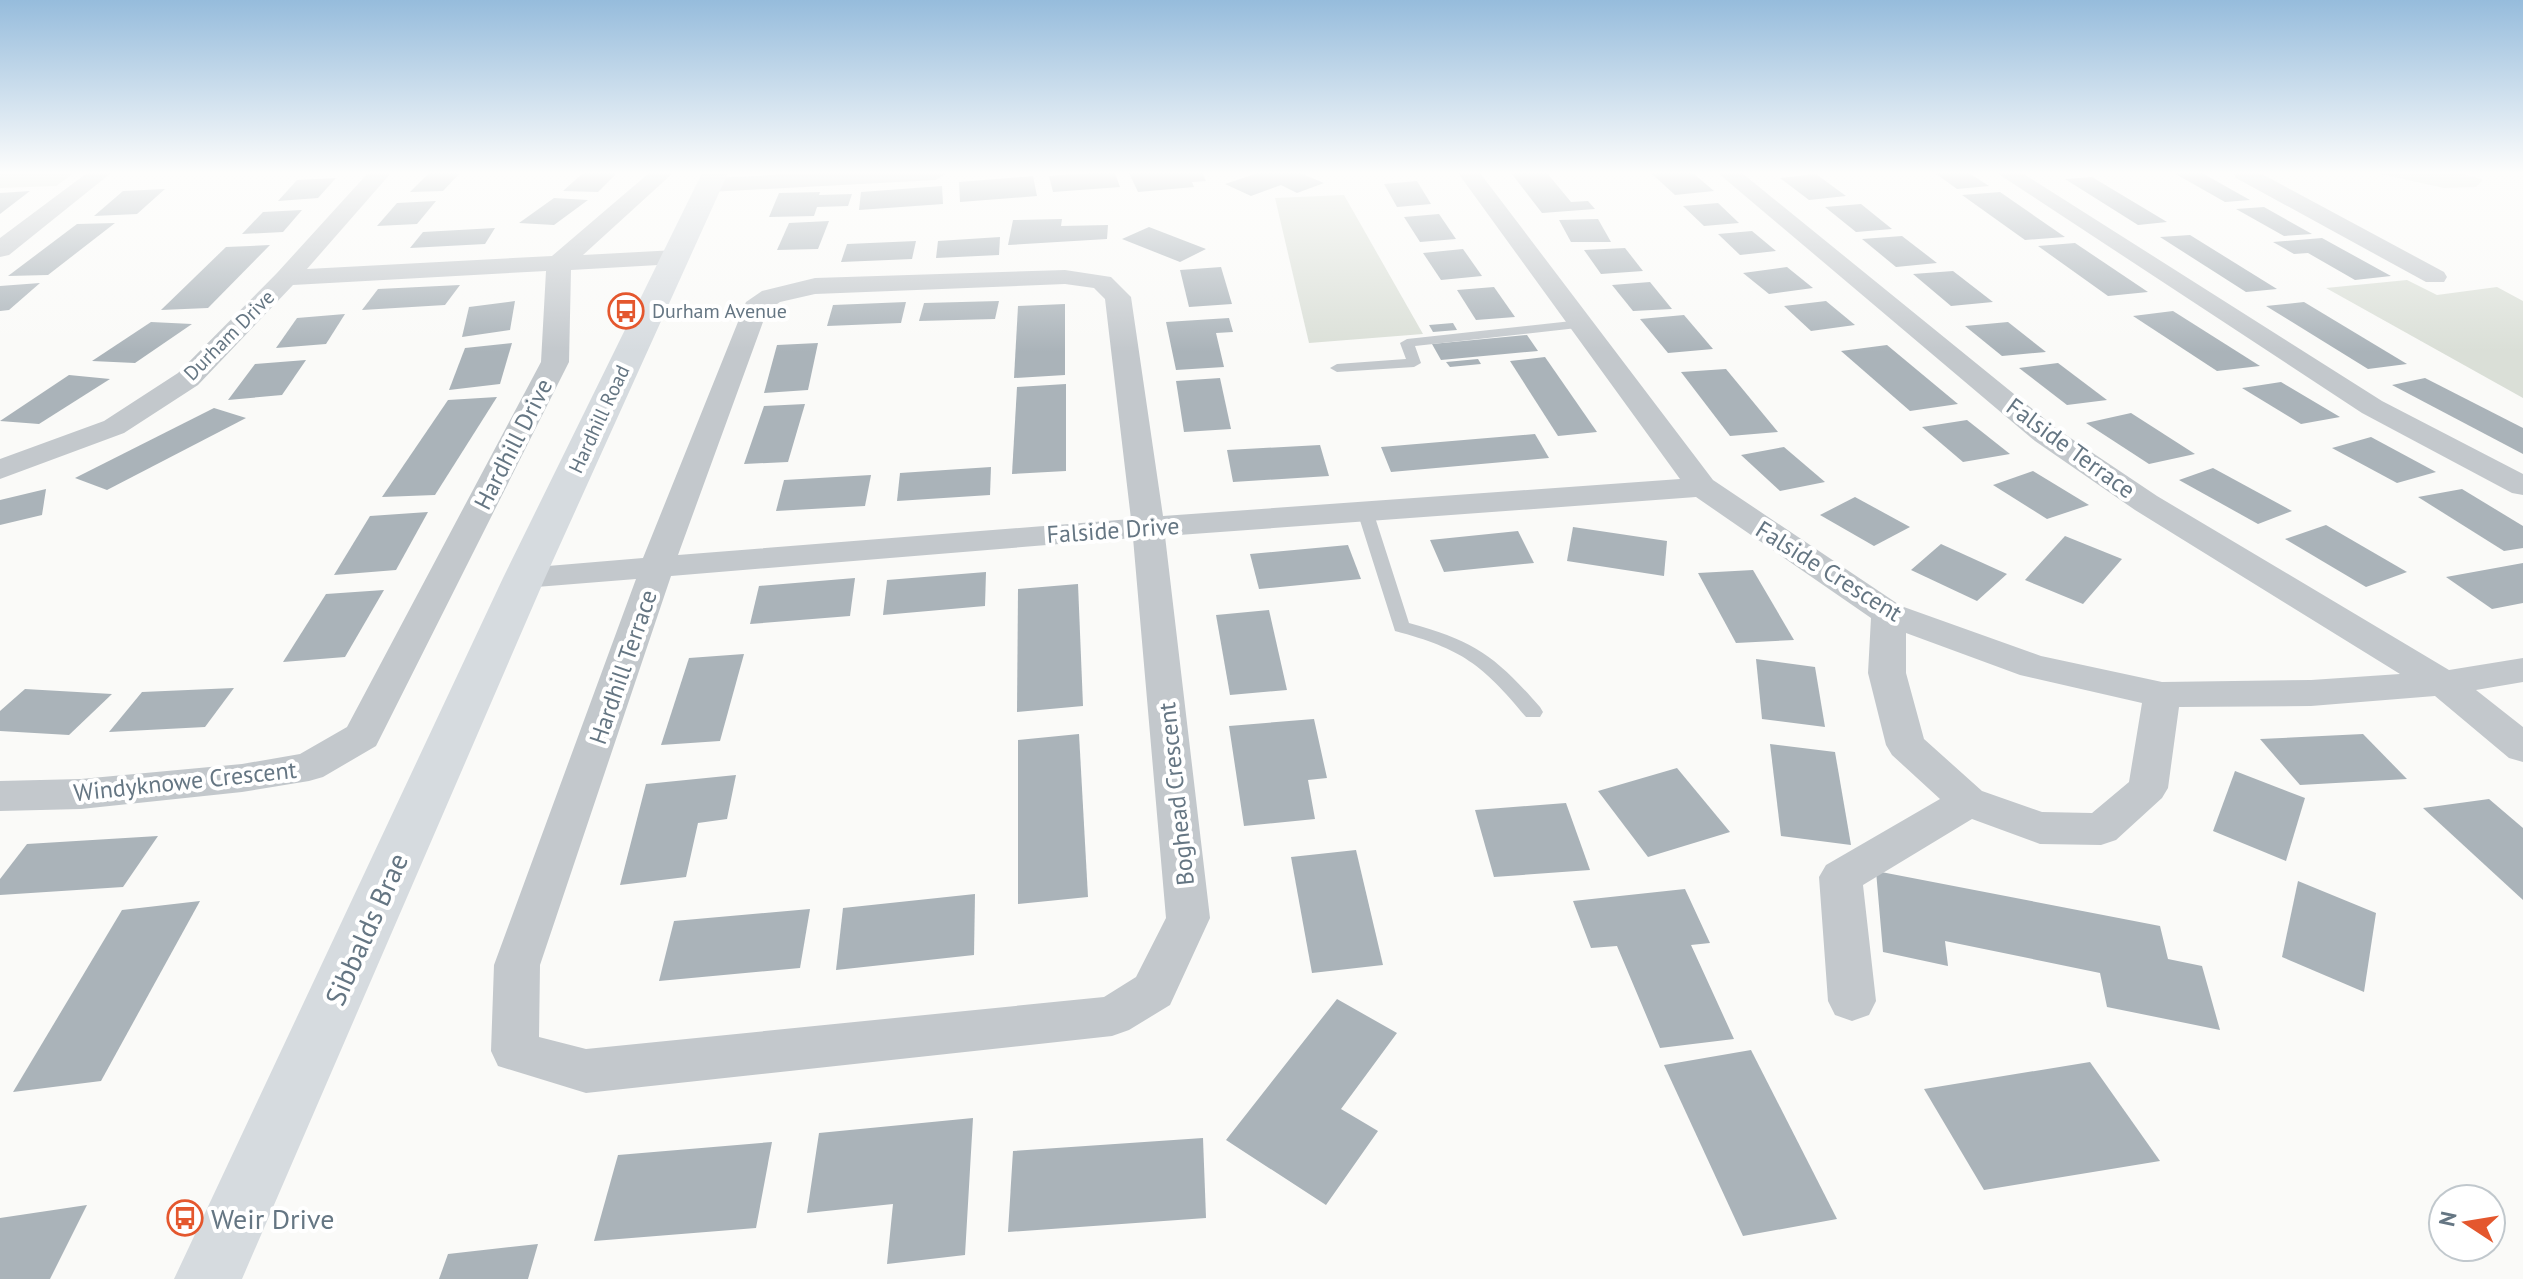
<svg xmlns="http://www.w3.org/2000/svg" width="2523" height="1279" font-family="'PT Sans',sans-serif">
<rect width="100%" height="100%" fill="#fafaf8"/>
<g fill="#dadfd7">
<polygon points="0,173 74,173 56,186 0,188"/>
<polygon points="2376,173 2461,173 2483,180 2476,187 2444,188"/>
<polygon points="1344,195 1423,334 1309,343 1275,198"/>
<polygon points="2407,280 2437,295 2497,287 2523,301 2523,398 2326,288"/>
</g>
<g fill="#aab3b9">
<polygon points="429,173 460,173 443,191 410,192"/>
<polygon points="583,173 617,173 598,192 563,191"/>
<polygon points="1092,173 1115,173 1120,187 1053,192 1049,176"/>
<polygon points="1129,173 1202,173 1206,181 1192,182 1194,187 1138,192"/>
<polygon points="1258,173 1300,173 1324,183 1297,193 1281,185 1251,196 1225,184"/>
<polygon points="1511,173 1547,173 1571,202 1588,201 1595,209 1542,213"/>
<polygon points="1651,173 1693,173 1714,191 1675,195"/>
<polygon points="1935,173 1969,173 1989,186 1957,189"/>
<polygon points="2174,173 2202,173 2250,200 2225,202"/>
<polygon points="1816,174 1846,196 1809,200 1780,178"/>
<polygon points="1033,176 1037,196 960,202 959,182"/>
<polygon points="2092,177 2167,222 2138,225 2065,179"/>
<polygon points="336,178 318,198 278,201 297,180"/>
<polygon points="1417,181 1431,204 1397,207 1384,184"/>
<polygon points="942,186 943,204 859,210 861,192"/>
<polygon points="165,189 137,214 94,216 123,191"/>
<polygon points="30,191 0,214 0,193"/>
<polygon points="820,192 819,195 852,194 848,206 817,207 814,216 769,217 779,193"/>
<polygon points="2000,192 2065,237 2025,240 1962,195"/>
<polygon points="554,198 588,200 554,225 519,223"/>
<polygon points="436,201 417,224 377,226 397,203"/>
<polygon points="1718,203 1739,223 1704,226 1683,206"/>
<polygon points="1861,204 1892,229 1856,232 1825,207"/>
<polygon points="2264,207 2312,234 2284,236 2236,209"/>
<polygon points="302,210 283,232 242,234 263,212"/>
<polygon points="1439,214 1456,239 1420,242 1404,217"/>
<polygon points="1062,219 1061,226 1108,225 1107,239 1008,245 1013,220"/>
<polygon points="1598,219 1611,242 1571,242 1559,220"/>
<polygon points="829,221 818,249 777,250 789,223"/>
<polygon points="115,223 48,275 8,276 77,224"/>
<polygon points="1149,227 1206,249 1180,262 1122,239"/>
<polygon points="495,228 485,244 410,248 423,232"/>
<polygon points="1752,231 1776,251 1740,255 1718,234"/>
<polygon points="2190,235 2277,289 2246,292 2160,237"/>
<polygon points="1902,236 1937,263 1896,267 1862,239"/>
<polygon points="1000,237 999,255 936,258 938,241"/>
<polygon points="2322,238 2391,276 2355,280 2308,253 2294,254 2273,242"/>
<polygon points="916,241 912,259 841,262 847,244"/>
<polygon points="2075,243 2148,292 2108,296 2038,246"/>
<polygon points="270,245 208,308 161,310 226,247"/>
<polygon points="1625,248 1643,271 1601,274 1584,250"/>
<polygon points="1463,249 1482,276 1441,280 1423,253"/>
<polygon points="1221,267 1232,304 1189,307 1180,270"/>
<polygon points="1787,267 1813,288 1769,294 1743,273"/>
<polygon points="1953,271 1993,302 1951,306 1913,274"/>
<polygon points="1650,282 1672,309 1633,311 1612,285"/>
<polygon points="40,283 9,310 0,311 0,286"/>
<polygon points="460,285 445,305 362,310 378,289"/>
<polygon points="1494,287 1515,317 1476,320 1457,290"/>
<polygon points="515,301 510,330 462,337 469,307"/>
<polygon points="999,301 995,319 919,321 924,303"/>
<polygon points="1826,301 1855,325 1811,331 1784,306"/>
<polygon points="906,302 901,323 827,326 833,305"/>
<polygon points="2304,302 2407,364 2368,369 2266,306"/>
<polygon points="1065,304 1065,375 1014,378 1018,306"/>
<polygon points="2173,311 2260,366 2217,371 2133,316"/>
<polygon points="345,314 326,344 276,348 297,318"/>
<polygon points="1684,315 1713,349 1668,353 1640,319"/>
<polygon points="1229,318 1233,332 1216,333 1224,367 1176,370 1166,322"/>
<polygon points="151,322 192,324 135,363 92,361"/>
<polygon points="2008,322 2046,352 2002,356 1965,326"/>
<polygon points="1453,323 1457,330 1433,332 1429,325"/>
<polygon points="1527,335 1538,351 1441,360 1432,344"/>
<polygon points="512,343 500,384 449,390 465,348"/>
<polygon points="818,343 808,390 764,393 777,345"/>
<polygon points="1887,345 1958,404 1910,411 1841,351"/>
<polygon points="1545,357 1570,393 1597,432 1558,436 1510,361"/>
<polygon points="1478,359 1481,364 1450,367 1446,362"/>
<polygon points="306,360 282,395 228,400 255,364"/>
<polygon points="2058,363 2107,400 2067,405 2019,368"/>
<polygon points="1726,369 1778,432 1730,436 1681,372"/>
<polygon points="69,375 110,379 39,424 0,421"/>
<polygon points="1220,378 1231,429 1184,432 1176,381"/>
<polygon points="2425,378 2523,428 2523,454 2392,385"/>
<polygon points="2281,382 2340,417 2301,424 2242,388"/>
<polygon points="1066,384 1066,471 1012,474 1017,387"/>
<polygon points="497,397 435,495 382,497 448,400"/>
<polygon points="805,404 788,462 744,464 764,406"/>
<polygon points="214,408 246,418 107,490 75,478"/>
<polygon points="2131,413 2195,454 2149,464 2086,423"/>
<polygon points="1967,420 2010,454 1963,462 1922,427"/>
<polygon points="1535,434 1549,458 1391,472 1381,447"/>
<polygon points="2371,437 2436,472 2397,483 2332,448"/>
<polygon points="1320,445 1329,476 1233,482 1227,450"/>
<polygon points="1784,447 1825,482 1780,491 1741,455"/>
<polygon points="991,467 990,495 897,501 900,473"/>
<polygon points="2213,468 2292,511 2258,524 2179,480"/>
<polygon points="2033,471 2089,505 2047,519 1993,485"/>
<polygon points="871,475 865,506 776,511 784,480"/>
<polygon points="46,489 42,515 0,525 0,500"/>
<polygon points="2462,489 2523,526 2523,548 2504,551 2418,497"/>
<polygon points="1855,497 1910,527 1874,546 1820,515"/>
<polygon points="428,512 396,570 334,575 370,516"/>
<polygon points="2326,525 2407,572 2366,587 2285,539"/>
<polygon points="1573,527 1667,541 1664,576 1567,561"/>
<polygon points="1518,531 1534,563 1444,572 1430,540"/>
<polygon points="2065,536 2122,559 2083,604 2025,580"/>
<polygon points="1941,544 2007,574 1977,601 1911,570"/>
<polygon points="1348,545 1361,579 1259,589 1250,554"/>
<polygon points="2523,563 2523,603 2492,609 2446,577"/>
<polygon points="1753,570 1794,640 1736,643 1698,573"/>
<polygon points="986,572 985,606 883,615 887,580"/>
<polygon points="855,578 850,616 750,624 759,586"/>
<polygon points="1078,584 1083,706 1017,712 1018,589"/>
<polygon points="384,590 345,657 283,662 326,594"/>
<polygon points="1269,610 1287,690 1230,695 1216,615"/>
<polygon points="744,654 720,741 661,745 689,658"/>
<polygon points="1756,659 1815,667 1825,727 1762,719"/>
<polygon points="234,688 205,727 109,732 142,692"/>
<polygon points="25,689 112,694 69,735 0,731 0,711"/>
<polygon points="1314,719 1327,778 1308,780 1315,819 1244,826 1229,726"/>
<polygon points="1079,734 1088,897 1018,904 1018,740"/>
<polygon points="2363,734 2407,779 2300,785 2260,739"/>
<polygon points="1770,744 1835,752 1851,845 1781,836"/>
<polygon points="1677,768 1730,832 1648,857 1598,791"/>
<polygon points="2235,771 2305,798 2286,861 2213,831"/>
<polygon points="736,775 727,819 698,823 686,877 620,885 646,784"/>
<polygon points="2489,799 2523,828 2523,900 2423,808"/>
<polygon points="1566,803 1590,870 1494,877 1475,810"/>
<polygon points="158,836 123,887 0,895 0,879 27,844"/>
<polygon points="1356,850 1383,965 1312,973 1291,857"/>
<polygon points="1876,871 2160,926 2168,959 2202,966 2220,1030 2107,1007 2100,973 1945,941 1948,966 1883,952"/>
<polygon points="2298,881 2376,913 2364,992 2282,957"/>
<polygon points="1685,889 1710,943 1691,945 1734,1039 1660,1048 1617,946 1591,948 1573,901"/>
<polygon points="975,894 974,955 836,970 843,908"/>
<polygon points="200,901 101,1081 13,1092 122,910"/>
<polygon points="810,909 800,968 659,981 674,921"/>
<polygon points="1337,999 1397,1033 1341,1109 1378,1131 1326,1205 1226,1140"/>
<polygon points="1751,1050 1837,1219 1743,1236 1664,1065"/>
<polygon points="2090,1062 2160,1161 1984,1190 1924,1089"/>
<polygon points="973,1118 965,1255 887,1264 893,1204 807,1213 819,1133"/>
<polygon points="1203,1138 1206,1218 1008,1232 1013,1151"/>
<polygon points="772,1142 756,1228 594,1241 618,1155"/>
<polygon points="87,1205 50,1279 0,1279 0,1218"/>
<polygon points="538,1244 528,1279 439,1279 448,1254"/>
</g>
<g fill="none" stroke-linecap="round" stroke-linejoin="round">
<g fill="#c3c8cc" fill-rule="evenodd">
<polygon points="1581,320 1586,321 1586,327 1415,346 1421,363 1414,367 1337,372 1330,368 1337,364 1406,359 1400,343 1407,339"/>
<path d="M1365,506L1373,511L1409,623C1475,641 1495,656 1540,707L1543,712L1540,717H1526C1482,664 1462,649 1395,631L1357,511Z"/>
</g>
<g fill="#c3c8cc" fill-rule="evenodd">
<polygon points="87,173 111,173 9,255 0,257 0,238"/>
<polygon points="368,173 391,173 307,269 552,256 649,173 673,173 583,255 676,250 685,252 688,257 685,262 676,264 571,270 569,362 376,746 323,777 309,781 242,792 81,809 0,811 0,781 81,779 242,764 300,754 347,727 541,362 546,271 293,285 198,385 124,433 0,479 0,459 104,421 178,373 277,273"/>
<polygon points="818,173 947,173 936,180 709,192 698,185 709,178"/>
<path d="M1458,173H1480L1713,480L1901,606L2041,656L2162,682L2311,680L2400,674L2135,510L2035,441L1718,173H1742L2057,429L2157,496L2449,670L2523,658V682L2476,690L2523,727V762L2509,758L2435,696L2311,706L2179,707L2168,788L2162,798L2116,840L2101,845L2040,844L1972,819L1863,885L1876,1001L1869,1015L1852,1021L1835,1015L1828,1001L1819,877L1826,865L1940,799L1892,755L1886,745L1868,673L1871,618L1696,497L1165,536L1210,918L1170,1005L1129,1030L1112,1036L586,1093L498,1066L491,1051L494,965L636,579L524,588L512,585L507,578L512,571L524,568L643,558L746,302L762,291L815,278L1065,270L1111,277L1131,297L1163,516L1680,479ZM1065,284L1094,288L1105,299L1131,519L678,555L767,311L780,302L815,294ZM1133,538L1166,918L1136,977L1104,997L586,1049L539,1037L540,965L671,576ZM1906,633L2020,675L2142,703L2129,782L2092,813L2042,812L1982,791L1924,739L1906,673Z"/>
<polygon points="1997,173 2022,173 2382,401 2523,474 2523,495 2512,493 2362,413"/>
<polygon points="2233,173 2260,173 2444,272 2447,277 2444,282 2426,282 2236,178"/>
</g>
<polygon fill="#d6dbdf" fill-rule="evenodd" points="702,173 728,173 545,578 242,1279 174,1279 503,578"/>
</g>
<linearGradient id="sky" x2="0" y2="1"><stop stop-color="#96bcdc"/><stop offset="0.49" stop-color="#fdfdfc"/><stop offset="1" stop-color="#fdfdfc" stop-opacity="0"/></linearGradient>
<rect width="2523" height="352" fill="url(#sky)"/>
<defs>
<symbol id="bus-ring" viewBox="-11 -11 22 22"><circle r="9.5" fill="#fff" stroke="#e4572e" stroke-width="1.5"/><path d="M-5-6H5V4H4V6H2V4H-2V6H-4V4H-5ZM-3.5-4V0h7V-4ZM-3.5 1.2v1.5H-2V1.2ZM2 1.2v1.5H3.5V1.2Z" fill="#e4572e"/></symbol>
</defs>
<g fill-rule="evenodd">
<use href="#bus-ring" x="606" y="291" width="40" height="40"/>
<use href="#bus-ring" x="165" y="1198" width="40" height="40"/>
</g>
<g text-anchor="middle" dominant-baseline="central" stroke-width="8" stroke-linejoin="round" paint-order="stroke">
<g font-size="20" fill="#657683" stroke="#fff" text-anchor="start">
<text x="652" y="311">Durham Avenue</text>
</g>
<g font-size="20" fill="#657683" stroke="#fff">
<text transform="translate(229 335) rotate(-45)">Durham Drive</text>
<text transform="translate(599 419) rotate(-65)">Hardhill Road</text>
</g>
<g font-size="24" fill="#657683" stroke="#fff">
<text transform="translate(513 444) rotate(-63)">Hardhill Drive</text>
<text transform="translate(2071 448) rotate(36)">Falside Terrace</text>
<text transform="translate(1113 530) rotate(-4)">Falside Drive</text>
<text transform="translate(1829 571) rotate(32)">Falside Crescent</text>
<text transform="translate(623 667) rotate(-71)">Hardhill Terrace</text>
<text transform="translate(185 781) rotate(-6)">Windyknowe Crescent</text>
<text transform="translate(1176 794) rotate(-96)">Boghead Crescent</text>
</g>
<g font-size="28" fill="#657683" stroke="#fff">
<text transform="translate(366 929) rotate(-66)">Sibbalds Brae</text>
</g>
<g font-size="28" fill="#657683" stroke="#fff" text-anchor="start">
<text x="211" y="1218">Weir Drive</text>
</g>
</g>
<g transform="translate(2467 1223) rotate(282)"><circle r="38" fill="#ffffff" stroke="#c1c8cd" stroke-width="2"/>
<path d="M0-6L14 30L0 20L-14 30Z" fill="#e4572e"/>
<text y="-12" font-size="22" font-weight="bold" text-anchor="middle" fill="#657683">N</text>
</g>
</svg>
